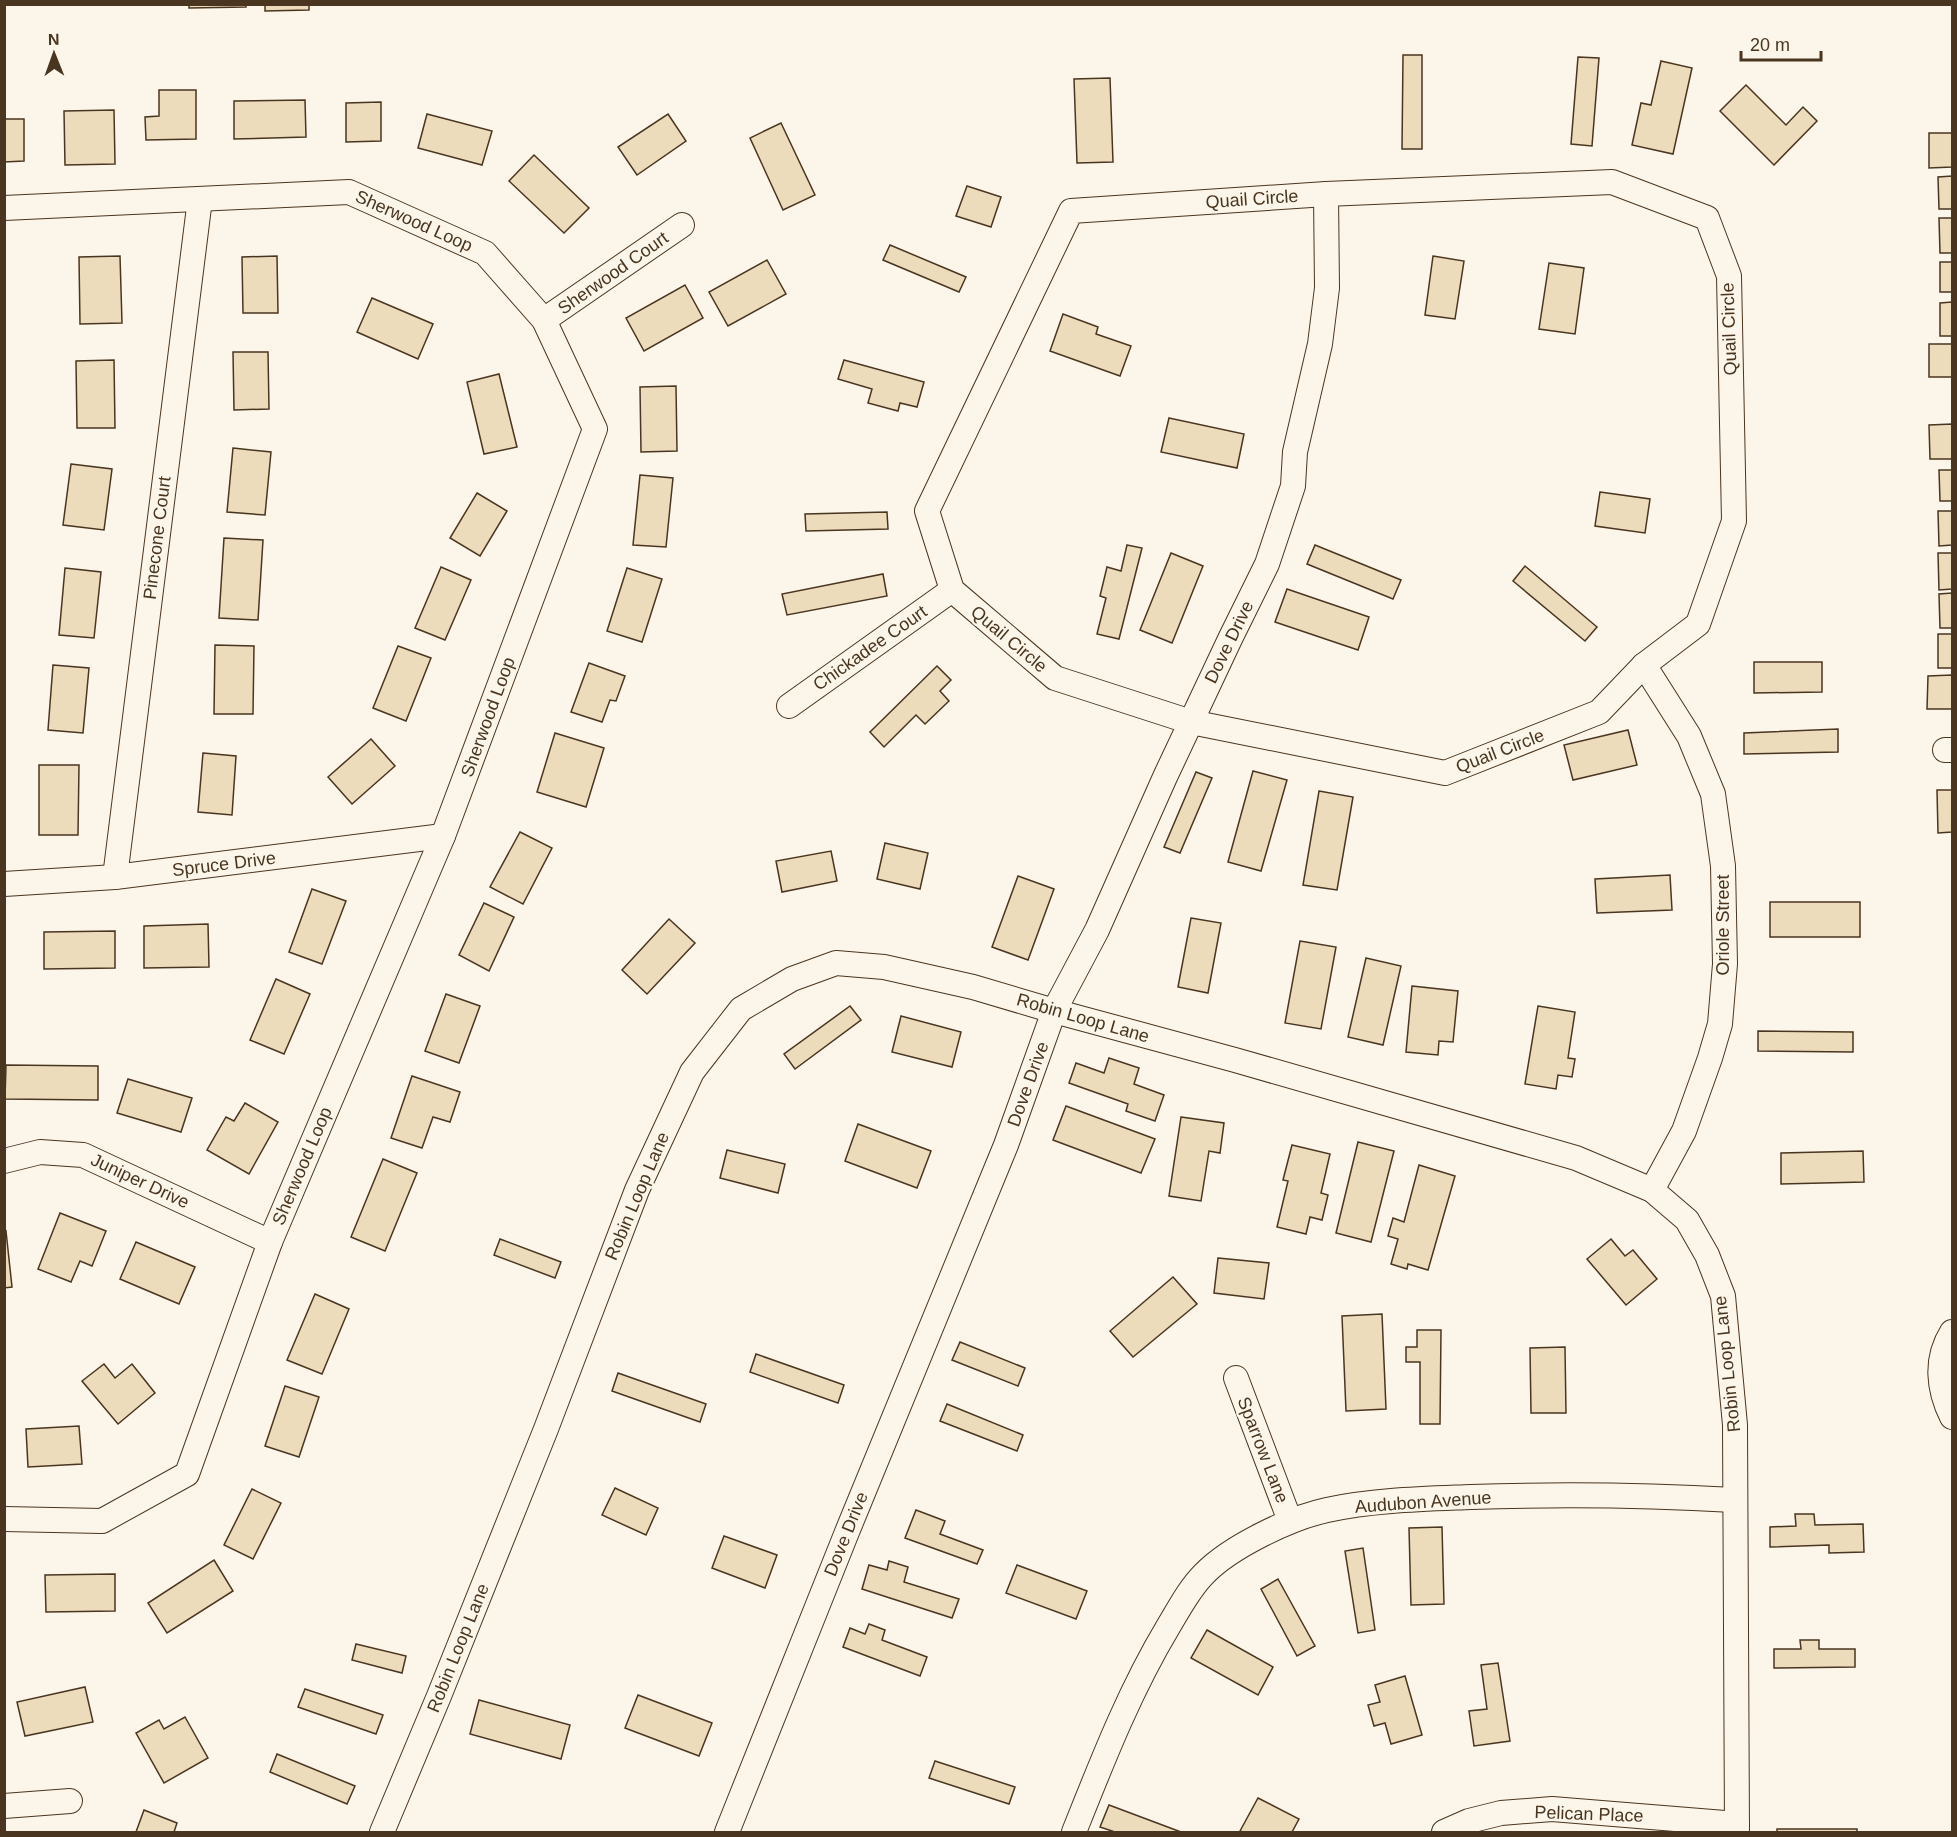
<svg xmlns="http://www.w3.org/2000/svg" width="1957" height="1837" font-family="Arial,sans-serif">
<rect width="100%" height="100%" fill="#fbf6e9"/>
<g fill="#ecdcbc" stroke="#4a3520" stroke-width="1.5">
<polygon points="189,4 246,4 246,7 189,8"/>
<polygon points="265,4 309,4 309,10 265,11"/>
<polygon points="1403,55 1422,55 1422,149 1402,149"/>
<polygon points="1578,57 1599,58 1592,146 1571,144"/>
<polygon points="1661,61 1692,68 1673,154 1632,145 1641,103 1651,105"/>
<polygon points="1110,78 1113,162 1077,163 1074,79"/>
<polygon points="1746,85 1786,125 1803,107 1817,121 1774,165 1720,111"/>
<polygon points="159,90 196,90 196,139 146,140 145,117 159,116"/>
<polygon points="305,100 306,137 234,139 234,101"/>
<polygon points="381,102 381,141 346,142 346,103"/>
<polygon points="114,110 115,164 65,165 64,111"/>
<polygon points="427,114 492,131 482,165 418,148"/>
<polygon points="668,114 686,141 637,175 618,147"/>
<polygon points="4,119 24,119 24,161 4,162"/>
<polygon points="781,123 815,195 783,210 750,138"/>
<polygon points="1929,133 1952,133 1952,167 1929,168"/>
<polygon points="534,155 589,208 564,233 509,181"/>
<polygon points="1952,176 1952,209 1939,209 1938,177"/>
<polygon points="967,186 1001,197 991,227 956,216"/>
<polygon points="1939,218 1952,218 1952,253 1940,253"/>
<polygon points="890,245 966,277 959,292 883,260"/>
<polygon points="120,256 122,323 80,324 79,257"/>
<polygon points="277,256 278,313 243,313 242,257"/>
<polygon points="1433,256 1464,261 1455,319 1425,315"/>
<polygon points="767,260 786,294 728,326 709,292"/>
<rect x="1940" y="262" width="12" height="30"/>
<polygon points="1549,263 1584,268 1575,334 1539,329"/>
<polygon points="685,285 703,318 644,351 626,318"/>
<polygon points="372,298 433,324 418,359 357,332"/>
<polygon points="1952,302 1952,336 1940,336 1940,303"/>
<polygon points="1063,314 1098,327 1096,334 1131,346 1120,376 1050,351"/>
<rect x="1929" y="344" width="23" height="33"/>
<polygon points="233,352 268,352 269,409 234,410"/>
<polygon points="114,360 115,428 77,428 76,361"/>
<polygon points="844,360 924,382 917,407 900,403 898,411 868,403 872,389 838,379"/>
<polygon points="499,374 517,447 484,454 467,382"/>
<polygon points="676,386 677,451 641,452 640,387"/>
<polygon points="1169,418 1244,434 1237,468 1161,452"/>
<polygon points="1952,424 1952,459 1930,459 1929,425"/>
<polygon points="233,448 271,452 265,515 227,512"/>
<polygon points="71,464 112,469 104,530 63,525"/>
<polygon points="1939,470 1952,470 1952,501 1940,501"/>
<polygon points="640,475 673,478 666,547 633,545"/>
<polygon points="1600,492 1650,499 1645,533 1595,526"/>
<polygon points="477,493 507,511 480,556 450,538"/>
<polygon points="1938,511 1952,511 1952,545 1939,546"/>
<polygon points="887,512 888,529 806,531 805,514"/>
<polygon points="224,538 263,540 258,620 219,618"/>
<polygon points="1127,545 1142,548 1119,639 1097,634 1106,598 1100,596 1107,567 1121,571"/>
<polygon points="1315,545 1401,580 1393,599 1307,564"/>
<polygon points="1171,553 1203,566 1172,643 1140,630"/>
<polygon points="1938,553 1952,553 1952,589 1939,590"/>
<polygon points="1525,566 1597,627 1585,641 1513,581"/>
<polygon points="441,567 471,580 445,640 415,628"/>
<polygon points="65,568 101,572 94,638 59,635"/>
<polygon points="627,568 662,579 642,642 607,631"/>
<polygon points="883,574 887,596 787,615 782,594"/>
<polygon points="1287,589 1369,617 1358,650 1275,622"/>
<polygon points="1952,593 1952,628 1940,628 1939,594"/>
<rect x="1938" y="634" width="14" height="34"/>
<polygon points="215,645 254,646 253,714 214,714"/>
<polygon points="398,646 431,658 406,721 373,708"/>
<polygon points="1754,662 1822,662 1822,692 1754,693"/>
<polygon points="589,663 625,676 616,701 610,700 602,722 571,712"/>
<polygon points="53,665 89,668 83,733 48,730"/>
<polygon points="937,666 951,680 940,691 949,701 925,724 916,715 884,747 870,732"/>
<polygon points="1952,675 1952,709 1927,709 1928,676"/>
<polygon points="1838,729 1838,752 1744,754 1744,733"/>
<polygon points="1628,730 1637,765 1573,780 1564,745"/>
<polygon points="555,733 604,748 586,807 537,792"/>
<polygon points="371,739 395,766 352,804 328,777"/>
<polygon points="203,753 236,756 232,815 198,812"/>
<polygon points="39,765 79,765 78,835 39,835"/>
<polygon points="1253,771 1287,780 1261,871 1228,862"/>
<polygon points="1196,772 1212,778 1180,853 1164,847"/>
<polygon points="1937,790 1952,790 1952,832 1938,833"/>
<polygon points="1319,791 1353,797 1337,890 1303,885"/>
<polygon points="520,832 552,848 523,904 490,887"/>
<polygon points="885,843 928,853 920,889 877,879"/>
<polygon points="831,851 837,881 782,892 776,861"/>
<polygon points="1670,875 1672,910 1597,913 1595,879"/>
<polygon points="1018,876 1054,889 1028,960 992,947"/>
<polygon points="312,889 346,901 322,964 289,952"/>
<rect x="1770" y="902" width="90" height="35"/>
<polygon points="484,903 514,917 489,971 459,955"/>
<polygon points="1191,918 1221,923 1208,993 1178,987"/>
<polygon points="669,919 695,943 647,994 622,970"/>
<polygon points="208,924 209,967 144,968 144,926"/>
<polygon points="115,931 115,968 44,969 44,932"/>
<polygon points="1300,941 1336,947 1321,1029 1285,1023"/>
<polygon points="1366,958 1401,966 1383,1045 1348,1037"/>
<polygon points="276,979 310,994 284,1054 250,1040"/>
<polygon points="1412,986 1458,991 1453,1042 1439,1041 1438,1055 1406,1052"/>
<polygon points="446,994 480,1006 459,1063 425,1051"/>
<polygon points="850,1006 861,1020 795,1069 784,1054"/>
<polygon points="1538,1006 1575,1012 1568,1058 1575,1059 1572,1077 1558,1075 1556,1089 1525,1084"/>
<polygon points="901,1016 961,1032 952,1067 892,1052"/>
<polygon points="1758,1031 1853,1032 1853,1052 1758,1051"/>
<polygon points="1109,1058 1139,1068 1134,1084 1164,1095 1155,1121 1126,1111 1128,1104 1069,1083 1076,1063 1104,1073"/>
<polygon points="6,1065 98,1066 98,1100 5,1099"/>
<polygon points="412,1076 460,1092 450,1122 433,1117 422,1148 391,1138"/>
<polygon points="128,1079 192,1098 181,1132 117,1113"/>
<polygon points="245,1103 278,1122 249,1174 207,1150 226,1117 234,1121"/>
<polygon points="1066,1106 1155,1139 1141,1173 1053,1140"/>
<polygon points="1181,1117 1224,1123 1220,1153 1209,1151 1201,1201 1169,1196"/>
<polygon points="858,1124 931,1151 917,1188 845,1161"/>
<polygon points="1358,1142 1394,1151 1371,1242 1336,1233"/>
<polygon points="1292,1145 1330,1154 1321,1193 1328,1195 1322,1220 1310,1217 1306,1234 1277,1227 1288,1181 1283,1180"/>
<polygon points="727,1150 785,1164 778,1193 720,1178"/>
<polygon points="1863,1151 1864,1182 1781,1184 1781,1153"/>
<polygon points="383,1159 417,1173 385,1251 351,1237"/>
<polygon points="1419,1165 1455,1176 1428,1270 1408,1264 1407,1269 1391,1264 1398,1239 1388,1236 1393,1218 1404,1222"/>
<polygon points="60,1213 106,1231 92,1266 80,1261 71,1282 38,1269"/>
<polygon points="6,1231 12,1287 4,1288 4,1232"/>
<polygon points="500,1239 561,1262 555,1278 494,1255"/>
<polygon points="1611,1239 1625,1256 1633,1250 1657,1279 1626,1305 1587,1259"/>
<polygon points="136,1242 195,1267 179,1304 120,1279"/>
<polygon points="1218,1258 1269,1263 1264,1299 1214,1293"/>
<polygon points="1173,1277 1197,1304 1133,1357 1110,1331"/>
<polygon points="315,1294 349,1309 322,1374 287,1360"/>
<polygon points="1382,1314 1386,1409 1346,1411 1342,1316"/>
<polygon points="1417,1330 1441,1330 1440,1424 1420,1424 1420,1362 1406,1362 1406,1347 1417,1347"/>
<polygon points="960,1342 1025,1368 1018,1386 952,1360"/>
<polygon points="1565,1347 1566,1413 1531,1413 1530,1348"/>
<polygon points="756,1354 844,1385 838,1403 750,1372"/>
<polygon points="104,1364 115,1378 132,1364 155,1393 118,1424 82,1381"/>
<polygon points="618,1373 706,1404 700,1422 612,1391"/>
<polygon points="285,1386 319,1397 299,1457 265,1446"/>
<polygon points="947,1404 1023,1435 1017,1451 940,1421"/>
<polygon points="79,1426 82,1464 28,1467 26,1429"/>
<polygon points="615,1488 658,1508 646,1535 602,1515"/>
<polygon points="252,1489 281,1503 253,1559 224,1545"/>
<polygon points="916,1510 945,1521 940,1534 983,1550 977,1564 905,1538"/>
<polygon points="1795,1514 1814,1514 1815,1525 1863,1524 1864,1552 1829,1553 1829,1545 1770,1547 1770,1527 1796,1526"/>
<polygon points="1442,1527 1444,1604 1411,1605 1409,1528"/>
<polygon points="724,1536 777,1555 765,1588 712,1568"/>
<polygon points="1363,1548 1375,1630 1358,1633 1345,1551"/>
<polygon points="214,1560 233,1591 167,1633 148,1603"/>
<polygon points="889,1561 908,1567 904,1582 959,1599 952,1618 862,1589 869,1565 887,1570"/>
<polygon points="1017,1565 1087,1591 1076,1619 1006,1593"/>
<polygon points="115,1574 115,1611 46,1612 45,1575"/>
<polygon points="1278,1579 1315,1646 1297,1656 1261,1589"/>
<polygon points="869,1624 885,1630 882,1640 927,1657 920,1676 843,1647 850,1628 865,1634"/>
<polygon points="1207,1630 1273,1667 1258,1695 1191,1658"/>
<polygon points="1800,1640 1819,1640 1819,1649 1855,1649 1855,1667 1774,1668 1774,1649 1801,1649"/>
<polygon points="356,1644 406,1656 402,1673 352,1660"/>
<polygon points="1498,1663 1510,1741 1474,1746 1469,1711 1487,1709 1481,1665"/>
<polygon points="1405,1676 1422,1735 1391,1744 1385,1723 1374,1726 1368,1705 1380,1702 1375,1685"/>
<polygon points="85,1687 93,1722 25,1736 17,1702"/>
<polygon points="305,1689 383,1715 376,1734 298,1707"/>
<polygon points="638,1695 712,1723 699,1756 625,1728"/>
<polygon points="479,1700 570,1725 561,1759 470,1734"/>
<polygon points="185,1717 208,1758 164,1783 136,1733 159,1720 164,1729"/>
<polygon points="277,1754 355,1786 347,1804 270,1772"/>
<polygon points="935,1761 1015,1787 1009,1804 929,1778"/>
<polygon points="1258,1798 1299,1819 1292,1832 1243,1832 1240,1831"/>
<polygon points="1109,1805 1181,1832 1115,1832 1100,1827"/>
<polygon points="144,1810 177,1823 174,1832 136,1832"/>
<rect x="1777" y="1829" width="80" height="3"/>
</g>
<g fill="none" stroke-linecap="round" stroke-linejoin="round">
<defs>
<g id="street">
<polygon points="1612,182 1707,218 1729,276 1734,521 1698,624 1644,665 1599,712 1445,773 1191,722 1055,678 952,590 927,511 1071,211 1326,194"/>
<polyline points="4,208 349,192 485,253 544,320 595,429 443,836 270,1242 187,1474 102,1521 4,1519"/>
<polyline points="544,320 682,225"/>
<polyline points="1644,665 1689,736 1713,794 1723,866 1725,964 1720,1024 1710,1058 1684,1131 1652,1190"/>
<polyline points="789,706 952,590"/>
<polyline points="1945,750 1952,750"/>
<polyline points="115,877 200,199"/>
<polyline points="4,884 115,877 443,836"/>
<polyline points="4,1161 40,1152 83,1155 270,1242"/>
<path d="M1952,1332C1935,1359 1938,1389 1952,1417"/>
<polyline points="1236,1378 1290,1521"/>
<polyline points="4,1806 70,1801"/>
<polyline points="382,1832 439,1696 546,1429 637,1190 692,1072 741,1009 792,979 836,963 884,967 973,987 1054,1011 1235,1060 1576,1158 1652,1190 1687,1220 1707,1255 1723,1296 1735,1425 1737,1832"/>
<polyline points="727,1832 847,1532 1006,1145 1054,1011 1097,930 1165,777 1230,639 1267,564 1293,486 1295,452 1320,344 1327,288 1326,194"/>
<path d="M1074,1832C1102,1762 1129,1692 1168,1627C1179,1609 1189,1589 1204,1574C1230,1547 1290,1518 1327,1510C1374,1500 1423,1499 1471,1497C1559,1494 1647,1495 1734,1500"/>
<polyline points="1444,1832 1469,1821 1501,1813 1552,1809 1737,1824"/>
</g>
</defs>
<use href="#street" stroke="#4a3520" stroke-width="26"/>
<use href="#street" stroke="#fbf6e9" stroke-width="24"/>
</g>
<g text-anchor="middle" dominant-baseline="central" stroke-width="4.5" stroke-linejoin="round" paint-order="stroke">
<g font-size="18" fill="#4a3520" stroke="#fbf6e9">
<text transform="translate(1252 199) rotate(-4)">Quail Circle</text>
<text transform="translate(414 221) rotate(24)">Sherwood Loop</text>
<text transform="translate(613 273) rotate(-35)">Sherwood Court</text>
<text transform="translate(1729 329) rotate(-92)">Quail Circle</text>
<text transform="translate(157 538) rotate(-83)">Pinecone Court</text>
<text transform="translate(1009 639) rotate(40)">Quail Circle</text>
<text transform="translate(1229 642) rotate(-64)">Dove Drive</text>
<text transform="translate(870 648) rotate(-35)">Chickadee Court</text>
<text transform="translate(488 717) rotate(-70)">Sherwood Loop</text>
<text transform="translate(1500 751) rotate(-21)">Quail Circle</text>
<text transform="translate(224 864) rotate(-7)">Spruce Drive</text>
<text transform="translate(1723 925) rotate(-90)">Oriole Street</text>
<text transform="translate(1083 1018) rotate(16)">Robin Loop Lane</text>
<text transform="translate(1028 1084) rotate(-70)">Dove Drive</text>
<text transform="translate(302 1166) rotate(-67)">Sherwood Loop</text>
<text transform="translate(140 1181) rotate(25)">Juniper Drive</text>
<text transform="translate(637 1196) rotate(-67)">Robin Loop Lane</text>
<text transform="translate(1727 1364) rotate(-96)">Robin Loop Lane</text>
<text transform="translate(1263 1450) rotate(69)">Sparrow Lane</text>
<text transform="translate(1423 1502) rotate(-4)">Audubon Avenue</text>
<text transform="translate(846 1534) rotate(-68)">Dove Drive</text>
<text transform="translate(458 1648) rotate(-68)">Robin Loop Lane</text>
<text transform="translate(1589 1814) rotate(2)">Pelican Place</text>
</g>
</g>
<rect width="1957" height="1837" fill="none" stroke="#4a3520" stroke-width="12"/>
<g transform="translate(54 54) rotate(359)" stroke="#fbf6e9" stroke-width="4.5" paint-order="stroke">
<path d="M0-4.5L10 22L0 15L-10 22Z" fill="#4a3520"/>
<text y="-9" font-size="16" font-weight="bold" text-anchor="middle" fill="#4a3520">N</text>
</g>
<path d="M1741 51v9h80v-9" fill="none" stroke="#4a3520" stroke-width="3"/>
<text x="1750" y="51" font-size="18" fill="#4a3520" stroke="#fbf6e9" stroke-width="4.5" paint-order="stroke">20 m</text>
</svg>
